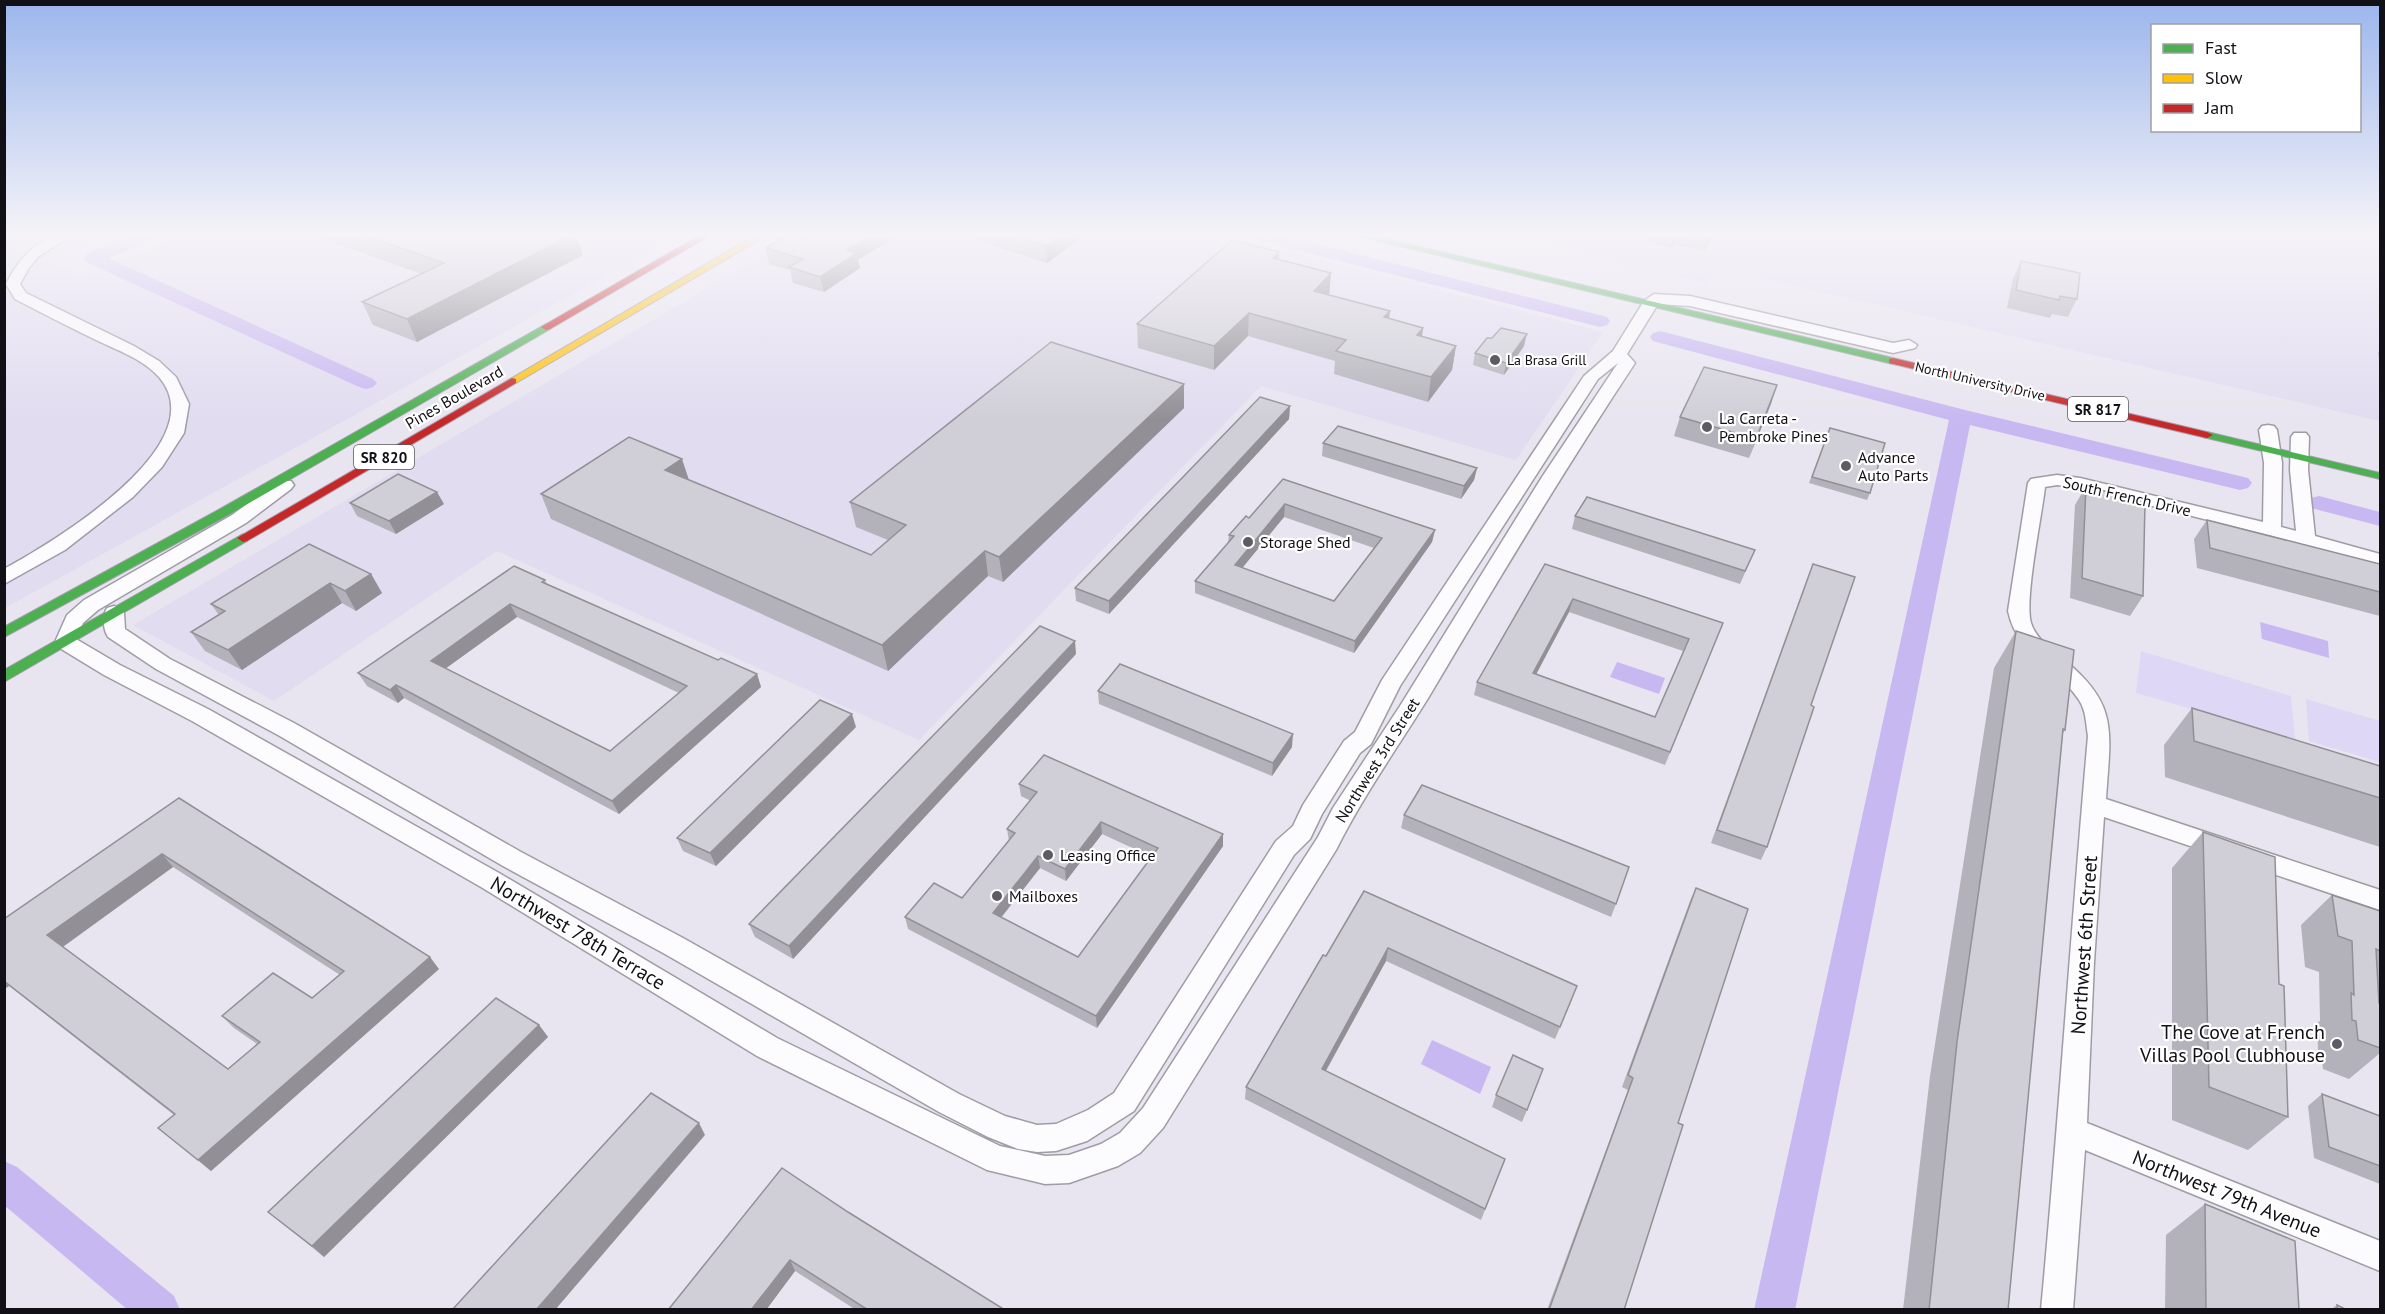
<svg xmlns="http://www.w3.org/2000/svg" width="2385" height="1314" font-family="'PT Sans',sans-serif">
<rect width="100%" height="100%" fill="#e8e5f0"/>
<g fill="#e1dcf0">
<polygon points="5,235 115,235 48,262 80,277 182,235 680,235 5,608"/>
<polygon points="798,235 1223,235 1603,332 1516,460 1261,386 919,740 497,551 274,701 133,625"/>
<polygon points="1500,235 2380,235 2380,421 1717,268 1708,284"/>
</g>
<g fill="#dfd7f6">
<polygon points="2141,651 2291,696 2295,739 2136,693"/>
<polygon points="2306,699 2380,721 2380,762 2309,741"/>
</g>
<g fill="#c8b8f1">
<polygon points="2260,622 2328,641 2329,658 2262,639"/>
<polygon points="1617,662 1665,678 1659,694 1610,677"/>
<polygon points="1432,1040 1491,1067 1480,1094 1421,1064"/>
</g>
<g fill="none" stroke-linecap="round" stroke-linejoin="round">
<g fill="#c8b8f1" fill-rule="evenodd">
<polygon points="132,235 157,235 154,239 108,258 373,379 377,383 373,387 366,389 359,387 86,262 84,258 86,254"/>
<polygon points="1250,235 1281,235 1607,317 1610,321 1607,325 1600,327 1253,239"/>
<polygon points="1660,331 1965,410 2248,478 2252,483 2248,488 2240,490 1970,425 1795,1310 1754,1310 1949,420 1653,341 1650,337 1653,333"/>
<polygon points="2319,496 2380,512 2380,526 2311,508 2307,503 2311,498"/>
<polygon points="4,1161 17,1167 174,1296 180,1310 128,1310 4,1205"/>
</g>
<defs>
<g id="street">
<path d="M52,235H71L38,257L29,268L20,284L26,293L134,346L159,361L176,377L189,404L184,433L162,467L133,497L65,550L4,584V569C52,543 217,444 159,377C143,359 117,350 96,340C69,327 42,313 15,299L6,284C17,262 30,247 52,235Z"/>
<path d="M1654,294L1690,296L1893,343L1909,340L1917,345L1915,348L1893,353L1690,306L1658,304L1627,354L1635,363C1563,472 1496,583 1430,695C1398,747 1363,796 1336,850L1163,1128L1140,1153L1118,1166L1069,1183L1045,1184L987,1170L757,1056L481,887L192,721L104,675L58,647L55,642L67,615L84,600L232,515L279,481H291L294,485L291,489L246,523L98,610L83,623L76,639L120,665L208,709L499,873L777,1038L1000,1146L1045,1156L1069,1155L1101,1144L1120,1133L1143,1108L1318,837L1333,808L1400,706L1542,477L1618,363L1598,379L1400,686L1371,744L1360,753L1322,814L1310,839L1294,855L1134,1111L1087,1141L1056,1151L1037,1152L1018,1149L988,1137L939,1112L665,954L503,866L278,735L156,669L108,637C103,629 102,616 107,608L114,606L121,608L124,613L125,629L170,659L294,723L521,852L683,938L959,1094L1005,1116L1037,1125L1056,1124L1088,1110L1114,1093L1276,841L1293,826L1303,805L1344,741L1355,732L1382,680L1584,376L1613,351L1644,301Z"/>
<path d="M2268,425L2274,426L2277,430L2282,463L2281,527L2296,531L2290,470L2291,437L2294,433H2306L2309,437L2308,470L2315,536L2380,554V566L2268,535L2080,488L2057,485L2045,487C2042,515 2024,600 2031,623C2036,639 2052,650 2064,660C2120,705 2110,733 2106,799L2380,890V910L2104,817L2094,962L2087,1123L2380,1241V1271L2085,1150L2073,1310H2041C2059,1119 2071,927 2088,736C2086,724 2086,710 2079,700C2056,665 2018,657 2008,611L2028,483L2031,479L2057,475L2080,478L2263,522L2264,463L2259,430L2262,426Z"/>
</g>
<g id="fast">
<polygon points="1353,235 1369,235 1893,358 1898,361 1893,364"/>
<polygon points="546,324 551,327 550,329 230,514 4,637 4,627 222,508"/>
<polygon points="2207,432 2380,473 2380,479 2203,437 2203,433"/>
<polygon points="243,534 249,538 247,541 4,682 4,670"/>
</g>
<polygon id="slow" points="756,235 767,235 516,383 508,383 507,381"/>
<g id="jam">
<polygon points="700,235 711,235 550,329 546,330 541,327"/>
<polygon points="1893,358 2207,432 2213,435 2207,438 1889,363 1889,359"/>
<polygon points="512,378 516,379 516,383 247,541 243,542 237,538"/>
</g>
</defs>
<use href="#street" stroke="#9f9ca5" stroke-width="3"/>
<use href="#fast" stroke="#a49fb0" stroke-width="2"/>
<use href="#slow" stroke="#a49fb0" stroke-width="2"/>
<use href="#jam" stroke="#a49fb0" stroke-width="2"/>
<use href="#street" fill="#fcfbfd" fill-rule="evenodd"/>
<use href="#fast" fill="#4caf50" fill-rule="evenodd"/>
<use href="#slow" fill="#ffc107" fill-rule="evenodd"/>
<use href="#jam" fill="#c62828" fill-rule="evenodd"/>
</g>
<g fill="#b3b1b9" fill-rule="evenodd">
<polygon points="312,235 576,235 583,255 417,342 373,325 362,302 422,274"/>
<polygon points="972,235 1085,235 1047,263 972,239"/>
<polygon points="1650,235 1714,235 1704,251 1674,244 1671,248 1648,242"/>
<polygon points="1890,235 1903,235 1902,238"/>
<polygon points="766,248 858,260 860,268 824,292 793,283 790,270 769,264"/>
<polygon points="1278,259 1331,273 1329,295 1389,319 1423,328 1422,337 1456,346 1452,370 1428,402 1334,374 1335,361 1248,336 1214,370 1138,348 1137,324"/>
<polygon points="2021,261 2077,299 2068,317 2052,314 2050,318 2007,308 2013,278"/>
<polygon points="1492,338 1524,346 1504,375 1473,365 1475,353"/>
<polygon points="2380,350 2380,365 2378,353"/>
<polygon points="1184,384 1184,408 1003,582 988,576 888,671 551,519 541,494 689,480 871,555 888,540 856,527 850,502"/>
<polygon points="1777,385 1749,458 1674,436 1680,417"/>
<polygon points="1290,406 1289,419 1109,614 1076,601 1075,588"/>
<polygon points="1830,428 1870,493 1867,500 1809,483"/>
<polygon points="1323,443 1477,468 1474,480 1461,499 1322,456"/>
<path d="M1283,479L1435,530L1432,542L1354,653L1195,593V581L1228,543L1229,535L1249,518ZM1284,517L1374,548L1334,601L1242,568Z"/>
<polygon points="2086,486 2143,596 2130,616 2070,598 2075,505"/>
<polygon points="350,503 444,504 396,534 357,516"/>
<polygon points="1575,516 1755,550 1740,584 1572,529"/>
<polygon points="2207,520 2380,564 2380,616 2197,568 2194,539"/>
<path d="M1545,564L1723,623L1665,765L1474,695L1477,682ZM1569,612L1683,651L1655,717L1536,674Z"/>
<polygon points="1813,564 1811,705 1767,847 1761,860 1711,843 1808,577"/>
<polygon points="371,574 382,593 356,611 342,603 242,670 205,651 191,632 219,615 211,604"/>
<path d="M545,580L547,584L718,660L757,674L761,687L619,814L404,698L398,703L367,686L358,673ZM517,617L679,693L610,751L446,668Z"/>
<polygon points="2016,631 2065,730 2063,733 2008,1310 1903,1310 1930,1076 1994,668"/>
<polygon points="1076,654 793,959 755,937 749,924"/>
<polygon points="1098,691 1292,747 1272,776 1099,704"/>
<polygon points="2192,708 2380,766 2380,847 2165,777 2164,745"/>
<polygon points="856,727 716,866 683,851 677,838"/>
<path d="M1019,784L1223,834V846L1097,1028L908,929L905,917L962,898L1009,841L1007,829L1031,801L1021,796ZM1102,834L1152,857L1078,957L1001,918L1040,868L1066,881Z"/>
<path d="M179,798L439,969L211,1171L158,1128L174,1115L9,986L4,989V919ZM173,867L340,975L312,998L222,1016L234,1028L257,1044L228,1069L63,947Z"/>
<polygon points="1404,815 1616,904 1611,917 1401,828"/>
<polygon points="2203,832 2279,984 2288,1117 2248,1150 2172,1120 2172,868"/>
<polygon points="1696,888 1678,1123 1624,1310 1547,1310 1628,1090 1622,1087 1690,901"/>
<polygon points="1364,891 1572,999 1555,1039 1386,961 1326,1071 1505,1159 1481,1220 1245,1099 1246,1087 1326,956"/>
<polygon points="2332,895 2380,911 2380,993 2379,992 2379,1003 2380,1003 2380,1053 2349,1079 2323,1069 2321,1051 2318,1050 2317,1023 2320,1021 2319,972 2305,967 2301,925"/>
<polygon points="539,1025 548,1037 324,1257 268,1212"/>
<polygon points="1539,1081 1522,1122 1492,1107 1496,1095"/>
<polygon points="2322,1094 2380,1116 2380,1184 2314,1158 2308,1106"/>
<polygon points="2205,1204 2299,1310 2165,1310 2166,1235"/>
<polygon points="848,1212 1005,1310 856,1310 795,1271 766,1310 668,1310"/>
<polygon points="2337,1305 2347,1310 2330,1310"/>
</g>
<g fill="#929096">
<polygon points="572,235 576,235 583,255 417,342 407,319"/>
<polygon points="871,235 899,235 858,260 860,268 824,292 820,277 847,250"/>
<polygon points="1060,235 1085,235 1047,263 1046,246"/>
<polygon points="1675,235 1676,235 1674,244 1671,248"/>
<polygon points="1710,235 1714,235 1704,251 1707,239"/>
<polygon points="1279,252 1278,275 1273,258"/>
<polygon points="1331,273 1329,296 1314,291"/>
<polygon points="1390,311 1387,334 1384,317"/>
<polygon points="1249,313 1248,336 1214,370 1214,346"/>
<polygon points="1423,328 1420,352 1417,335"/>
<polygon points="1527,334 1524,346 1504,375 1506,363"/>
<polygon points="1456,346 1452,370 1428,402 1431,377"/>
<polygon points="1184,384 1184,408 1003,582 999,557"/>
<polygon points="1777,385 1771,404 1749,458 1756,439"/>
<polygon points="1290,406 1289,419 1109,614 1109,601"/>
<polygon points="682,459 690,483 665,470"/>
<polygon points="1477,468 1474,480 1461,499 1464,486"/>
<polygon points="437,492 444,504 396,534 389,521"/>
<polygon points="1285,504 1284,517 1234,578 1235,565"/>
<polygon points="1435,530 1432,542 1354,653 1355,641"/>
<polygon points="985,551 988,576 888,671 882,645"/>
<polygon points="371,574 382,593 356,611 345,591"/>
<polygon points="330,583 342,603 242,670 228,650"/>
<polygon points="1573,599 1569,612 1530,686 1533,673"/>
<polygon points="510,604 517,617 438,674 431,661"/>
<polygon points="1075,641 1076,654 793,959 789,946"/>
<polygon points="757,674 761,687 619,814 612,801"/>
<polygon points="396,685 404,698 398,703 390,690"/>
<polygon points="852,714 856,727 716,866 710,853"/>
<polygon points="1293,734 1292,747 1272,776 1273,763"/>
<polygon points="1101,822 1102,834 1066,881 1065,869"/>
<polygon points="1223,834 1223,846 1097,1028 1096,1016"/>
<polygon points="162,854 173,867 61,948 47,935"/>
<polygon points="1038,856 1040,868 995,925 993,913"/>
<polygon points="1388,948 1386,961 1320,1081 1322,1069"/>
<polygon points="430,957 439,969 211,1171 198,1160"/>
<polygon points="4,982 9,986 4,989"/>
<polygon points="539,1025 548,1037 324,1257 312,1246"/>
<polygon points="699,1123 705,1135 555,1310 536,1310"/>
<polygon points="790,1260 795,1271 766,1310 751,1310"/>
</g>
<g fill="#d0ced7" stroke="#929096" stroke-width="1.5" fill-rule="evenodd">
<polygon points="363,235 572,235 407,319 362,302 444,263"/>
<polygon points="787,235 795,235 808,239 814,235 871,235 847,250 857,253 820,277 789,267 803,259 766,248"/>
<polygon points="1012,235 1060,235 1046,246"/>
<polygon points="1689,235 1710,235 1707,239"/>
<polygon points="1232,240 1279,252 1273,258 1331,273 1314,291 1390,311 1384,317 1423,328 1417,335 1456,346 1431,377 1336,351 1346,340 1249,313 1214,346 1137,324"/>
<polygon points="2021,261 2080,273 2077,299 2060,296 2059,300 2016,290"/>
<polygon points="1501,328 1527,334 1506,363 1475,353 1487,338 1492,338"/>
<polygon points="1051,342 1184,384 999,557 985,551 882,645 541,494 629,437 682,459 665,470 871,555 906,525 850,502"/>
<polygon points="1704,367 1777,385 1756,439 1680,417"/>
<polygon points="1260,397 1290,406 1109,601 1075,588 1182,478"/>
<polygon points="1338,426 1477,468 1464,486 1323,443"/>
<polygon points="1830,428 1885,443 1870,493 1812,477"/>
<polygon points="398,474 437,492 389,521 350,503"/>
<path d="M1283,479L1435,530L1355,641L1195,581L1234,536L1229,535L1246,516L1249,518ZM1285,504L1382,538L1334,601L1235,565Z"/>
<polygon points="2086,486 2145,502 2143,596 2082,578"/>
<polygon points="1587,497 1755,550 1745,571 1575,516"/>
<polygon points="2207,520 2380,564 2380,592 2210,548"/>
<polygon points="309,544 371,574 345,591 330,583 228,650 191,632 225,611 211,604"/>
<path d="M1545,564L1723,623L1670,752L1477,682ZM1573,599L1689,639L1655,717L1533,673Z"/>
<polygon points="1813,564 1855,577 1811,705 1814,707 1767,847 1717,830"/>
<path d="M514,566L545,580L542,582L718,660L721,658L757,674L612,801L396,685L390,690L358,673ZM510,604L687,686L610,751L431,661Z"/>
<polygon points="1040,626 1075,641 789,946 749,924"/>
<polygon points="2016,631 2074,650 2065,730 2063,729 2008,1310 1929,1310 1957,1042"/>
<polygon points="1120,664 1293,734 1273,763 1098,691"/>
<polygon points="820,700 852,714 710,853 677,838"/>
<polygon points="2192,708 2380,766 2380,798 2194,741"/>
<path d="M1044,755L1223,834L1096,1016L905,917L934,883L962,898L1015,833L1007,829L1037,792L1019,784ZM1101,822L1158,848L1078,957L993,913L1038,856L1065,869Z"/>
<polygon points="1422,785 1629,867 1616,904 1404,815"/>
<path d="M179,798L430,957L198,1160L158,1128L175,1114L4,981V919ZM162,854L344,971L312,998L273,973L222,1016L260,1042L228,1069L47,935Z"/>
<polygon points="2203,832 2275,857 2279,984 2284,986 2288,1117 2209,1087"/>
<polygon points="1696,888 1748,909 1678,1123 1683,1125 1624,1310 1549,1310 1633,1078 1628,1075"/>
<polygon points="1364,891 1577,986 1560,1027 1388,948 1322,1069 1505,1159 1485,1209 1246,1087 1323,955 1326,956"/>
<polygon points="2332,895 2380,911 2380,951 2376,949 2379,1003 2380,1003 2380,1048 2358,1040 2356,1021 2352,1020 2351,993 2354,995 2352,941 2338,936"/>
<polygon points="496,998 539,1025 312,1246 268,1212"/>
<polygon points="1513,1055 1543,1069 1527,1110 1496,1095"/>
<polygon points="651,1093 699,1123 536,1310 452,1310"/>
<polygon points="2322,1094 2380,1116 2380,1166 2329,1147"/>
<polygon points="782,1168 848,1212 1005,1310 868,1310 790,1260 751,1310 668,1310"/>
<polygon points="2205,1204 2295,1241 2299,1310 2206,1310"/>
<polygon points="2337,1305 2347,1310 2338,1310"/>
</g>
<linearGradient id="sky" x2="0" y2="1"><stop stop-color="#9bb6ec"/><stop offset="0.56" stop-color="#f5f3f8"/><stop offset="1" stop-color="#f5f3f8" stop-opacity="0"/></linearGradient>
<rect width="2385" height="419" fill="url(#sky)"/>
<g fill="#5d5b63" stroke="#fff" stroke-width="2">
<circle cx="1495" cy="360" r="6"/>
<circle cx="1707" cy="427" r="6"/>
<circle cx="1846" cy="466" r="6"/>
<circle cx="1248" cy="542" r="6"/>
<circle cx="1048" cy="855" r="6"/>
<circle cx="997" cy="896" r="6"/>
<circle cx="2337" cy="1044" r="6"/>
</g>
<g text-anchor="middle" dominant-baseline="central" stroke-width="4.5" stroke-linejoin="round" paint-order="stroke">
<g font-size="14" fill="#121017" stroke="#fff" text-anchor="start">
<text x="1507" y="360">La Brasa Grill</text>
</g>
<g font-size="14" fill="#121017" stroke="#fff">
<text transform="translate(1980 381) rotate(13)">North University Drive</text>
</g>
<g fill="#fff" stroke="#59585d" stroke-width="1.5">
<rect x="2068" y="397" width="60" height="24" rx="4.5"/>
<rect x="354" y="445" width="60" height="24" rx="4.5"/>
</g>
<g font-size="15" font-weight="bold" fill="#121017">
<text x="2098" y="409">SR 817</text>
<text x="384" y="457">SR 820</text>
</g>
<g font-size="16" fill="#121017" stroke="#fff">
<text transform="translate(454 397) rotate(-30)">Pines Boulevard</text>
<text transform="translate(2127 496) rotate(13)">South French Drive</text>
<text transform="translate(1377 760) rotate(-58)">Northwest 3rd Street</text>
</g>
<g font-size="16" fill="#121017" stroke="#fff" text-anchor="start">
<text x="1719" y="418">La Carreta -<tspan x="1719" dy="18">Pembroke Pines</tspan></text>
<text x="1858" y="457">Advance<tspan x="1858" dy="18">Auto Parts</tspan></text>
<text x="1260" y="542">Storage Shed</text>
<text x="1060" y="855">Leasing Office</text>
<text x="1009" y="896">Mailboxes</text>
</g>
<g font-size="20" fill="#121017" stroke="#fff">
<text transform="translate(578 933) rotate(31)">Northwest 78th Terrace</text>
<text transform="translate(2084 945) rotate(-86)">Northwest 6th Street</text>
<text transform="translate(2227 1194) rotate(22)">Northwest 79th Avenue</text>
</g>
<g font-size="20" fill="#121017" stroke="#fff" text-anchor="end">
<text x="2325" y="1032">The Cove at French<tspan x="2325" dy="23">Villas Pool Clubhouse</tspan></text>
</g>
</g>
<rect width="2385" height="1314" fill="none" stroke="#121017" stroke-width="12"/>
<rect x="2151" y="24" width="210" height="108" fill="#ffffff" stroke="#a09fa2" stroke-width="1.5"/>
<rect x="2163" y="44" width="30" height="9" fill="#4caf50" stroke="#a09fa2" stroke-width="1.5"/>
<text x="2205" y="54" font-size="18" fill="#121017">Fast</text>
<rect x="2163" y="74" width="30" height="9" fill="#ffc107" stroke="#a09fa2" stroke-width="1.5"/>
<text x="2205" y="84" font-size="18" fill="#121017">Slow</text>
<rect x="2163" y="104" width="30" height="9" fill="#c62828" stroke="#a09fa2" stroke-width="1.5"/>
<text x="2205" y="114" font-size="18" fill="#121017">Jam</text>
</svg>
